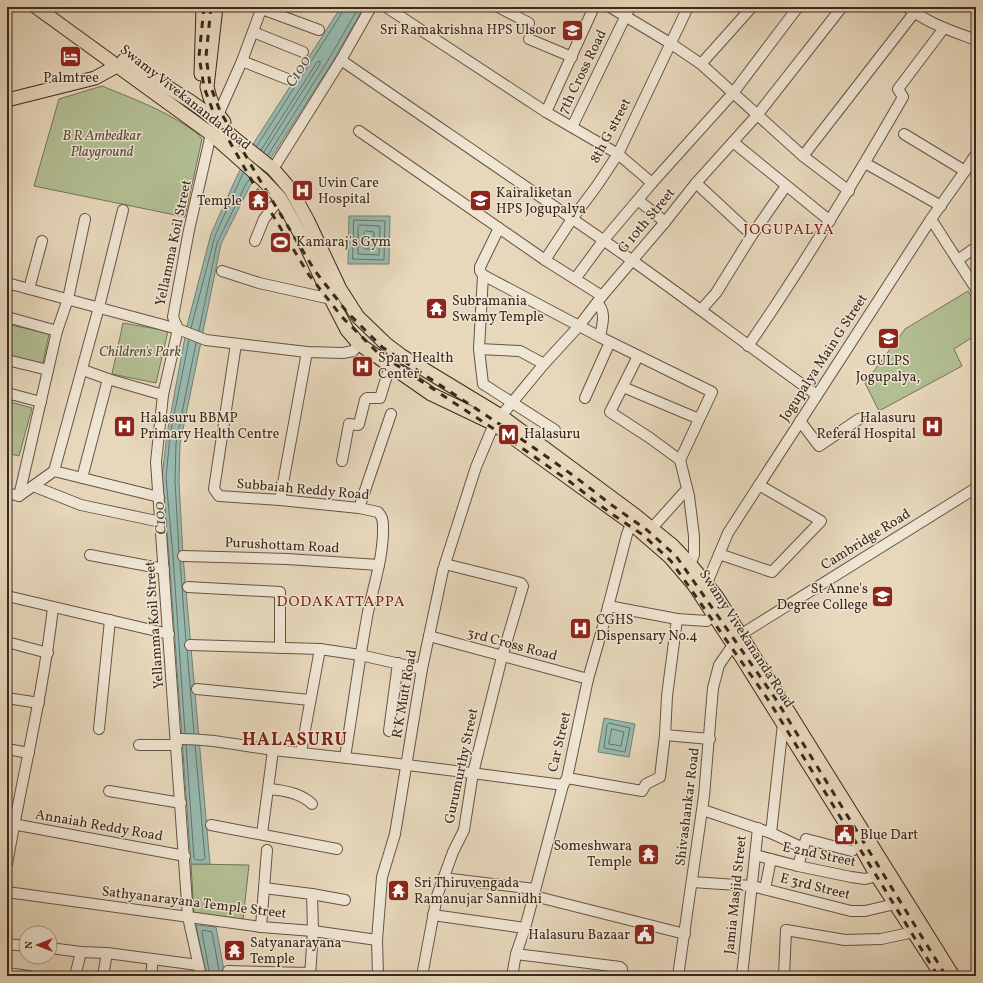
<svg xmlns="http://www.w3.org/2000/svg" width="983" height="983" font-family="Vollkorn,serif">
<rect width="100%" height="100%" fill="#e7d7bb"/>
<filter id="stains"><feTurbulence type="fractalNoise" baseFrequency=".005" numOctaves="4"/><feColorMatrix values="0 0 0 0 .2 0 0 0 0 .09 0 0 0 0 .02 0 0 0 .5 -.17"/></filter>
<radialGradient id="worn" r=".72"><stop offset=".6" stop-color="#630" stop-opacity="0"/><stop offset="1" stop-color="#630" stop-opacity=".3"/></radialGradient>
<g fill="#b2bf93" stroke="#767458">
<path d="M102,86C131,98 159,108 185,125C191,129 198,133 202,139L185,217L34,186L59,99Z"/>
<polygon points="968,291 976,305 976,335 954,349 962,366 879,411 865,383 905,329"/>
<polygon points="123,323 168,331 156,383 112,374"/>
<polygon points="7,324 49,334 42,367 7,358"/>
<polygon points="7,401 32,408 19,456 7,453"/>
<polygon points="191,864 249,865 243,920 194,915"/>
</g>
<g fill="#97bab0" stroke="#728075">
<polygon points="341,7 364,7 331,64 275,152 250,186 221,244 180,444 179,481 183,556 210,864 191,864 169,556 162,478 167,434 187,326 211,234 237,176 255,141"/>
<polygon points="349,216 390,216 389,264 348,264"/>
<polygon points="604,718 635,724 629,757 598,752"/>
<polygon points="196,925 216,927 225,976 206,976"/>
</g>
<g fill="none" stroke-linecap="round" stroke-linejoin="round">
<g stroke="#697266" stroke-width="1">
<polyline points="257,146 340,16 344,7"/>
<polyline points="261,150 317,62 320,61 320,64 264,152"/>
<polyline points="268,155 327,62 359,7"/>
<polygon points="354,220 385,221 384,260 353,259"/>
<polygon points="360,225 380,226 379,255 358,254 358,227"/>
<polygon points="366,231 374,232 374,247 373,249 366,249 364,248 364,233"/>
<polyline points="191,328 215,236 243,173"/>
<polyline points="199,331 217,243 246,184 250,179"/>
<polyline points="179,552 175,481 176,443 196,343"/>
<polyline points="180,561 186,641"/>
<polyline points="187,650 194,733"/>
<polygon points="609,723 630,728 625,752 604,748 607,725"/>
<polygon points="612,729 624,732 621,746 609,744"/>
<polyline points="185,733 173,556 166,478 170,435 189,340"/>
<polyline points="186,745 194,858 196,860 203,860 205,858 195,745"/>
<polyline points="210,976 202,932 203,930 212,932 220,976"/>
</g>
<defs>
<g id="minor">
<polyline points="386,7 546,112 618,154 652,183"/>
<polyline points="498,7 529,23"/>
<polyline points="610,7 670,43 701,64 803,156 849,191"/>
<path d="M907,7C927,23 952,31 976,40"/>
<polyline points="262,9 319,30"/>
<polyline points="253,32 303,52"/>
<polyline points="529,39 572,57"/>
<path d="M341,60C438,127 536,193 633,261C695,305 755,351 817,395"/>
<polyline points="242,61 290,80"/>
<polyline points="701,64 752,7"/>
<polyline points="546,112 594,7"/>
<polyline points="218,115 242,61 262,7"/>
<polyline points="572,127 630,7"/>
<polyline points="359,131 545,260 602,296"/>
<polyline points="904,134 965,171"/>
<polyline points="733,142 830,221"/>
<polyline points="803,156 914,13"/>
<polyline points="865,163 941,206"/>
<polyline points="273,169 341,60 371,7"/>
<polyline points="696,183 752,235 716,293 701,310"/>
<polyline points="638,200 665,222"/>
<polyline points="931,219 976,289"/>
<polyline points="499,228 480,267 480,271 483,275 600,337 712,392 680,460"/>
<polyline points="752,235 786,186"/>
<polyline points="255,241 264,219 280,198"/>
<polyline points="545,260 572,219 596,187 618,154 688,7"/>
<polyline points="958,260 976,247"/>
<polyline points="222,271 259,283 331,299"/>
<polyline points="483,275 479,349 483,384 555,430"/>
<polyline points="575,279 603,241 652,183 733,93 798,7"/>
<polyline points="7,283 178,329 206,340 307,352 343,353 353,351 359,344"/>
<polyline points="29,289 42,241"/>
<path d="M597,303C607,312 602,325 600,337"/>
<polyline points="7,317 57,331"/>
<path d="M236,344L214,489L219,496L280,500L359,508L378,512C382,516 383,520 383,525C384,555 374,584 368,612C359,660 353,709 345,757"/>
<path d="M748,346C804,265 854,182 903,97L898,89L944,28"/>
<polyline points="479,349 520,351 544,364"/>
<polyline points="638,356 610,412 650,438 680,460 689,496 694,536 694,555 690,564"/>
<polyline points="7,360 48,370"/>
<polyline points="108,379 163,395"/>
<polyline points="623,387 699,419"/>
<polyline points="7,393 41,402"/>
<polyline points="585,398 610,342"/>
<polyline points="501,416 544,364 579,326 602,296 665,222 696,183 758,114 842,7"/>
<polyline points="800,421 819,446 859,419"/>
<polyline points="342,461 349,424 358,425 359,424 365,400 367,398 380,398 390,366"/>
<polyline points="54,471 99,307 123,210"/>
<polyline points="82,478 108,379 83,370"/>
<polyline points="33,486 81,505 161,522"/>
<polyline points="7,493 19,496 54,471 159,497"/>
<polyline points="19,496 57,331 68,299 85,219"/>
<polyline points="280,500 307,352"/>
<polyline points="359,508 391,414"/>
<polyline points="652,528 687,489"/>
<polyline points="719,554 772,572 821,521 759,485"/>
<polyline points="90,555 164,569"/>
<polyline points="183,556 287,559 379,565"/>
<polyline points="707,583 728,533 931,219 965,171 976,154"/>
<polyline points="188,587 280,592 280,648"/>
<polyline points="7,596 169,634"/>
<polyline points="608,606 677,619 707,621 714,615"/>
<polyline points="677,619 667,696 665,735 710,739"/>
<polyline points="429,636 588,679"/>
<polyline points="7,642 48,653"/>
<polyline points="190,645 320,649 360,655 422,669"/>
<polyline points="197,689 310,700"/>
<polyline points="7,698 39,703"/>
<polyline points="99,729 110,620"/>
<polyline points="389,731 398,663"/>
<path d="M177,739C209,738 242,746 273,750C370,760 467,772 563,785"/>
<polyline points="139,745 177,745"/>
<polyline points="7,749 29,753"/>
<polyline points="301,752 320,649"/>
<polyline points="567,778 642,791 646,784 660,777 665,735"/>
<path d="M268,789C283,790 301,793 312,804"/>
<polyline points="109,791 181,803"/>
<polyline points="703,810 771,833 783,724"/>
<polyline points="7,823 185,856"/>
<polyline points="211,825 337,849"/>
<polyline points="771,833 803,848"/>
<polyline points="262,834 273,750"/>
<polyline points="755,855 798,866 851,877 865,879 877,876"/>
<path d="M7,864C22,778 43,694 53,608"/>
<polyline points="798,866 806,839 852,851"/>
<polyline points="443,878 535,889"/>
<polyline points="692,882 752,886 851,911 865,911 895,904"/>
<polyline points="264,888 312,894 313,931 310,976"/>
<polyline points="765,889 771,859"/>
<polyline points="7,892 261,927 313,931 377,940"/>
<polyline points="312,894 345,900"/>
<polyline points="534,896 685,934"/>
<polyline points="433,915 525,928"/>
<polyline points="261,927 267,850"/>
<polyline points="7,944 26,946"/>
<polyline points="50,948 81,952 107,953 198,965"/>
<polyline points="516,954 620,967 622,969 623,976"/>
<polyline points="228,971 310,973"/>
<polyline points="7,973 29,976"/>
<polyline points="75,976 81,952"/>
<polyline points="103,976 107,953"/>
<polyline points="151,976 153,959"/>
<polyline points="201,976 188,917 156,462 163,395 178,329 173,317 189,230 211,134"/>
<polyline points="378,976 377,940 382,877 395,834 422,669 443,570 460,517 476,467 494,424"/>
<polyline points="422,976 437,896 453,852 464,830 473,773 502,657 523,586 521,583 445,564"/>
<polyline points="512,976 516,954 525,928 563,785 567,778 588,679 602,630 627,534 634,517"/>
<polyline points="678,976 704,796 713,688 719,665 740,635 976,488"/>
<polyline points="742,976 758,828"/>
<polyline points="784,976 786,930 845,940 881,939 914,932"/>
</g>
<g id="major">
<polyline points="36,7 211,134 263,180 280,198 301,235 331,299 347,330 359,344 431,394 494,424 631,523 670,557 694,585 742,658 863,851 877,876 942,976"/>
<path d="M216,7L207,87C210,101 215,112 224,122"/>
<polyline points="124,60 190,101 204,111 234,138 273,169 291,190 308,221 340,289 358,317 386,344 402,356 501,416 635,515 672,545 690,564 717,597 953,976"/>
<polyline points="201,74 203,7"/>
<polyline points="7,100 95,78 124,62"/>
</g>
</defs>
<use href="#minor" stroke="#665444" stroke-width="12"/>
<use href="#major" stroke="#3b291c" stroke-width="15"/>
<use href="#minor" stroke="#efe5d3" stroke-width="10"/>
<use href="#major" stroke="#e7d7bb" stroke-width="13"/>
<g stroke="#3b291c" stroke-width="3" stroke-dasharray="7 7" stroke-linecap="butt">
<polyline points="204,7 199,56 204,87 214,114 252,181 309,275 342,317 377,352 506,437 569,481 609,512 643,535 671,561 769,701 938,976"/>
<polyline points="211,7 206,56 210,85 220,111 258,177 315,271 347,312 382,347 510,431 574,476 613,506 647,530 676,556 775,698 946,976"/>
</g>
</g>
<defs>
<symbol id="school-square" viewBox="-11 -11 22 22"><rect x="-9" y="-9" width="18" height="18" rx="4" fill="#8f2418" stroke="#efe5d3"/><path d="M0-5L7-2L0 1L-7-2ZM-4 1L0 2.5L4 1V4Q0 6-4 4Z" fill="#fff"/></symbol>
<symbol id="hotel-square" viewBox="-11 -11 22 22"><rect x="-9" y="-9" width="18" height="18" rx="4" fill="#8f2418" stroke="#efe5d3"/><path d="M-6-4.5h1.5V1H6V5H4.5V3h-9V5H-6ZM-4 0a1.8 1.8 0 1 1 3.6 0ZM.5 0V-2.5h3Q6-2.5 6 0Z" fill="#fff"/></symbol>
<symbol id="hospital-square" viewBox="-11 -11 22 22"><rect x="-9" y="-9" width="18" height="18" rx="4" fill="#8f2418" stroke="#efe5d3"/><path d="M-5-5h3v3.5h4V-5h3V5h-3V1.5h-4V5h-3Z" fill="#fff"/></symbol>
<symbol id="temple-square" viewBox="-11 -11 22 22"><rect x="-9" y="-9" width="18" height="18" rx="4" fill="#8f2418" stroke="#efe5d3"/><path d="M0-6L5-2H3V0L6.5 2.5H4V6H1.5V3h-3V6H-4V2.5H-6.5L-3 0V-2H-5Z" fill="#fff"/></symbol>
<symbol id="stadium-square" viewBox="-11 -11 22 22"><rect x="-9" y="-9" width="18" height="18" rx="4" fill="#8f2418" stroke="#efe5d3"/><path d="M0-5a6.5 5 0 1 0 0 10a6.5 5 0 1 0 0-10ZM-3.5-1.8h7v3.6h-7Z" fill="#fff"/></symbol>
<symbol id="metro-square" viewBox="-11 -11 22 22"><rect x="-9" y="-9" width="18" height="18" rx="4" fill="#8f2418" stroke="#efe5d3"/><path d="M-5.5 5V-5H-3L0 0L3-5H5.5V5H3V-.5L0 4L-3-.5V5Z" fill="#fff"/></symbol>
<symbol id="university-square" viewBox="-11 -11 22 22"><rect x="-9" y="-9" width="18" height="18" rx="4" fill="#8f2418" stroke="#efe5d3"/><path d="M0-5L7-2L0 1L-7-2ZM-4 1L0 2.5L4 1V4Q0 6-4 4Z" fill="#fff"/></symbol>
<symbol id="civic-square" viewBox="-11 -11 22 22"><rect x="-9" y="-9" width="18" height="18" rx="4" fill="#8f2418" stroke="#efe5d3"/><path d="M-.6-6.5H3V-4.5H.6V-3L4-1V1h2V6H-6V1h2V-1L-.6-3ZM-1.2 2.5V6h2.4V2.5Z" fill="#fff"/></symbol>
</defs>
<g fill-rule="evenodd">
<use href="#school-square" x="560" y="18" width="25" height="25"/>
<use href="#hotel-square" x="58" y="44" width="25" height="25"/>
<use href="#hospital-square" x="290" y="178" width="25" height="25"/>
<use href="#temple-square" x="246" y="188" width="25" height="25"/>
<use href="#school-square" x="468" y="188" width="25" height="25"/>
<use href="#stadium-square" x="268" y="230" width="25" height="25"/>
<use href="#temple-square" x="424" y="296" width="25" height="25"/>
<use href="#school-square" x="876" y="326" width="25" height="25"/>
<use href="#hospital-square" x="350" y="354" width="25" height="25"/>
<use href="#hospital-square" x="112" y="414" width="25" height="25"/>
<use href="#hospital-square" x="920" y="414" width="25" height="25"/>
<use href="#metro-square" x="496" y="422" width="25" height="25"/>
<use href="#university-square" x="870" y="584" width="25" height="25"/>
<use href="#hospital-square" x="568" y="616" width="25" height="25"/>
<use href="#civic-square" x="832" y="822" width="25" height="25"/>
<use href="#temple-square" x="636" y="842" width="25" height="25"/>
<use href="#temple-square" x="386" y="878" width="25" height="25"/>
<use href="#civic-square" x="632" y="922" width="25" height="25"/>
<use href="#temple-square" x="222" y="938" width="25" height="25"/>
</g>
<g text-anchor="middle" dominant-baseline="central" stroke-width="3" stroke-linejoin="round" paint-order="stroke">
<g font-size="14" fill="#3b291c" stroke="#efe5d3" text-anchor="start">
<text x="556" y="30" text-anchor="end">Sri Ramakrishna HPS Ulsoor</text>
<text x="71" y="78" text-anchor="middle">Palmtree</text>
<text x="318" y="183">Uvin Care<tspan x="318" dy="16">Hospital</tspan></text>
<text x="496" y="193">Kairaliketan<tspan x="496" dy="16">HPS Jogupalya</tspan></text>
<text x="242" y="201" text-anchor="end">Temple</text>
<text x="296" y="242">Kamaraj's Gym</text>
<text x="452" y="301">Subramania<tspan x="452" dy="16">Swamy Temple</tspan></text>
<text x="378" y="358">Span Health<tspan x="378" dy="16">Center</tspan></text>
<text x="888" y="361" text-anchor="middle">GULPS<tspan x="888" dy="16">Jogupalya,</tspan></text>
<text x="140" y="418">Halasuru BBMP<tspan x="140" dy="16">Primary Health Centre</tspan></text>
<text x="916" y="418" text-anchor="end">Halasuru<tspan x="916" dy="16">Referal Hospital</tspan></text>
<text x="524" y="434">Halasuru</text>
<text x="868" y="589" text-anchor="end">St Anne's<tspan x="868" dy="16">Degree College</tspan></text>
<text x="596" y="620">CGHS<tspan x="596" dy="16">Dispensary No.4</tspan></text>
<text x="860" y="835">Blue Dart</text>
<text x="632" y="846" text-anchor="end">Someshwara<tspan x="632" dy="16">Temple</tspan></text>
<text x="414" y="883">Sri Thiruvengada<tspan x="414" dy="16">Ramanujar Sannidhi</tspan></text>
<text x="630" y="935" text-anchor="end">Halasuru Bazaar</text>
<text x="250" y="943">Satyanarayana<tspan x="250" dy="16">Temple</tspan></text>
</g>
<g font-size="14" fill="#3b291c" stroke="#efe5d3">
<text transform="translate(583 72) rotate(-64)">7th Cross Road</text>
<text transform="translate(185 98) rotate(38)">Swamy Vivekananda Road</text>
<text transform="translate(611 131) rotate(-62)">8th G street</text>
<text transform="translate(647 221) rotate(-50)">G 10th Street</text>
<text transform="translate(174 243) rotate(-78)">Yellamma Koil Street</text>
<text transform="translate(824 358) rotate(-57)">Jogupalya Main G Street</text>
<text transform="translate(303 490) rotate(5)">Subbaiah Reddy Road</text>
<text transform="translate(866 540) rotate(-32)">Cambridge Road</text>
<text transform="translate(282 546) rotate(3)">Purushottam Road</text>
<text transform="translate(155 625) rotate(-94)">Yellamma Koil Street</text>
<text transform="translate(746 639) rotate(57)">Swamy Vivekananda Road</text>
<text transform="translate(512 645) rotate(15)">3rd Cross Road</text>
<text transform="translate(405 694) rotate(-80)">R K Mutt Road</text>
<text transform="translate(560 742) rotate(-77)">Car Street</text>
<text transform="translate(462 766) rotate(-78)">Gurumurthy Street</text>
<text transform="translate(688 807) rotate(-83)">Shivashankar Road</text>
<text transform="translate(99 826) rotate(10)">Annaiah Reddy Road</text>
<text transform="translate(819 855) rotate(12)">E 2nd Street</text>
<text transform="translate(815 887) rotate(14)">E 3rd Street</text>
<text transform="translate(736 895) rotate(-84)">Jamia Masjid Street</text>
<text transform="translate(194 903) rotate(7)">Sathyanarayana Temple Street</text>
</g>
<g font-size="14" font-style="italic" fill="#594e3a" stroke="#efe5d3">
<text x="102" y="136">B R Ambedkar<tspan x="102" dy="16">Playground</tspan></text>
<text x="140" y="352">Children's Park</text>
</g>
<g font-size="15" font-style="italic" fill="#524d41" stroke="#efe5d3">
<text transform="translate(299 72) rotate(-59)">C100</text>
<text transform="translate(161 518) rotate(-94)">C100</text>
</g>
<g font-size="15" letter-spacing="1" fill="#7a1f14" stroke="#efe5d3">
<text x="789" y="230">JOGUPALYA</text>
<text x="341" y="602">DODAKATTAPPA</text>
</g>
<g font-size="18" font-weight="bold" letter-spacing="1" fill="#7a1f14" stroke="#efe5d3">
<text x="295" y="740">HALASURU</text>
</g>
</g>
<rect width="983" height="983" fill="none" stroke="#e7d7bb" stroke-width="24"/>
<rect x="8" y="8" width="967" height="967" fill="none" stroke="#3b291c" stroke-width="2"/>
<rect x="12" y="12" width="959" height="959" fill="none" stroke="#3b291c"/>
<g transform="translate(38 945) rotate(270)"><circle r="19" fill="#efe5d3" stroke="#a79a8a"/>
<path d="M0-3L7 15L0 10L-7 15Z" fill="#8f2418"/>
<text y="-6" font-size="11" font-weight="bold" text-anchor="middle" fill="#3b291c">N</text>
</g>
<rect width="100%" height="100%" filter="url(#stains)"/>
<rect width="100%" height="100%" fill="url(#worn)"/>
</svg>
